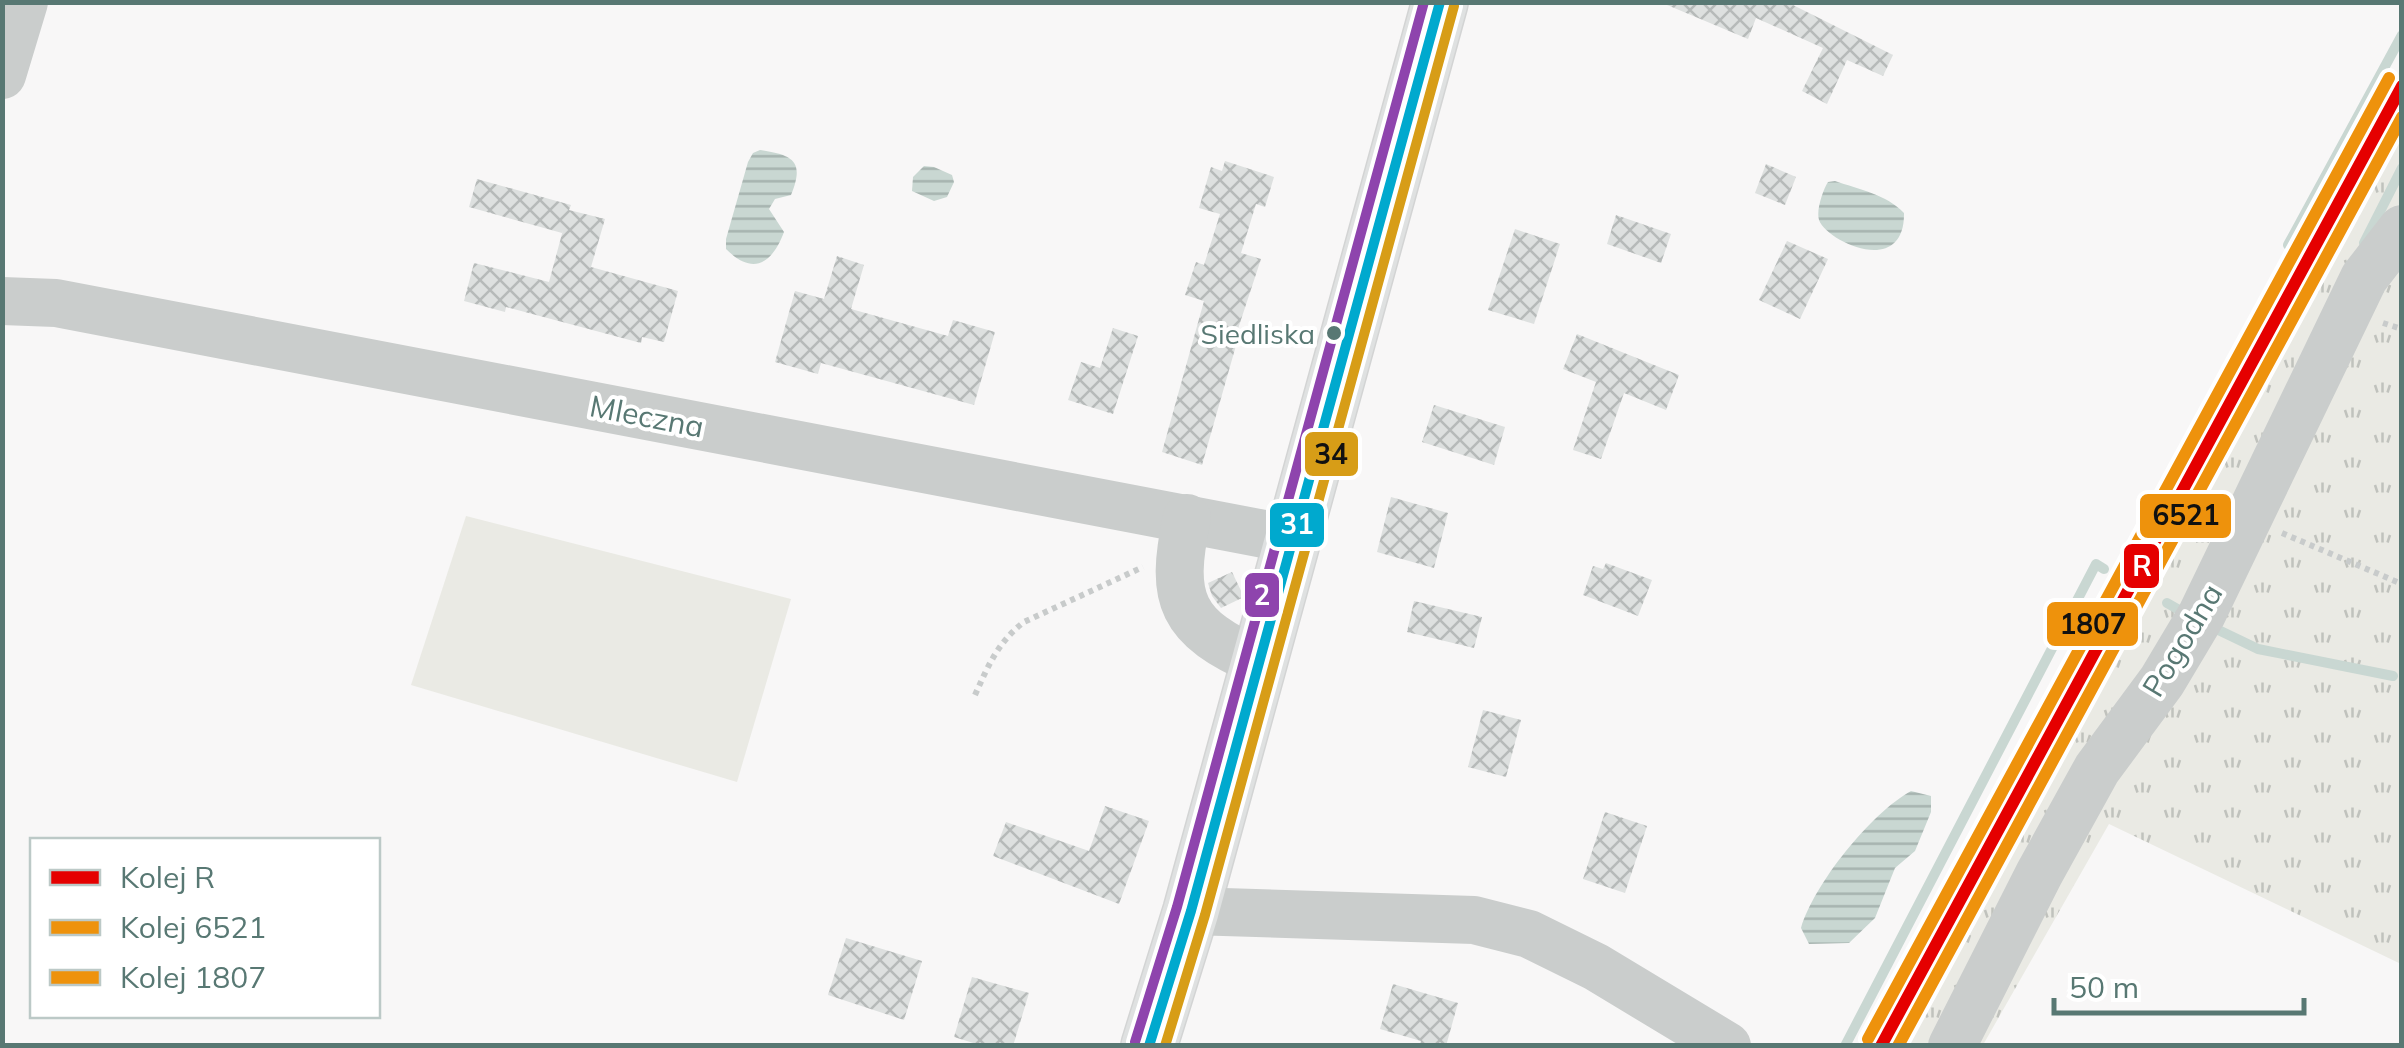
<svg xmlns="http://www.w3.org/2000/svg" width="2404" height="1048" font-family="Mulish,sans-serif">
<defs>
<pattern id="grass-tufts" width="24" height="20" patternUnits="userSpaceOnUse" patternTransform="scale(2.5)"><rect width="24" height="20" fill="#eaeae4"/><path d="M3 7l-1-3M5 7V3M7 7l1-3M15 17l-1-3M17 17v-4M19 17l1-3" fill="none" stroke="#c0c2bd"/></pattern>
<pattern id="water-rules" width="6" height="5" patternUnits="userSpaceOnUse" patternTransform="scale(2.5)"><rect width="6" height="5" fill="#c9d7d2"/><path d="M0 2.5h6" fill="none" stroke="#a6b3af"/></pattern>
<pattern id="building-cross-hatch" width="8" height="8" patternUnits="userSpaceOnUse" patternTransform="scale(2.5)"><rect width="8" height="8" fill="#dde0df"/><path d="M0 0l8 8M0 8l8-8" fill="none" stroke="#b6bab9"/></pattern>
</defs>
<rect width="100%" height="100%" fill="#f8f7f7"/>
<polygon fill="url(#grass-tufts)" points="2401,98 2401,964 2109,824 1983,1045 1890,1046"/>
<polygon fill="#eaeae4" points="466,516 791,599 737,782 411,685"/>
<g fill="url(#water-rules)">
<path d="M760,150C793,155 805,161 791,195L775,199L769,209L784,232C772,264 753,276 726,249V239L748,162L753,153Z"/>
<polygon points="924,166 934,167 952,175 954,182 947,197 934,201 912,191 913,177"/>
<path d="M1835,181C1858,189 1886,194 1904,213C1905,278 1827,242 1819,220C1816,210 1823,190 1828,182Z"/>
<path d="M1911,791L1931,796V812L1915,851L1895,868L1875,918L1849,943L1809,944L1801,928C1814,884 1871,813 1911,791Z"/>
</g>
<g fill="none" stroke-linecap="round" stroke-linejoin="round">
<g stroke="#c9d7d2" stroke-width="10">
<polyline points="2364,243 2402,168"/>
<polyline points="2288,245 2402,35"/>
<polyline points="2167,603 2188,615"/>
<polyline points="2208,625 2258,649 2393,676"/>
<polyline points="1845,1046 2096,564 2104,569"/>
</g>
</g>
<g fill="url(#building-cross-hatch)">
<polygon points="1660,2 1787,2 1893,55 1883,76 1847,60 1827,104 1802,91 1823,48 1756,18 1748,39"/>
<polygon points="1225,161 1274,177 1265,207 1256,204 1241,253 1261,259 1234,341 1237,342 1202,465 1162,452 1204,301 1185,295 1196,262 1204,265 1220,214 1199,208 1211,167 1222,171"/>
<polygon points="1766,164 1796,177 1785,205 1755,193"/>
<polygon points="477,179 571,205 569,210 605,219 591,267 678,291 664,342 642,337 641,343 506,307 505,312 464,301 474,263 549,282 563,230 562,233 469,207"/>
<polygon points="1616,215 1671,234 1661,263 1607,244"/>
<polygon points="1515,229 1560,244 1534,324 1488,310"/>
<polygon points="1787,241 1828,259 1800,319 1759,300"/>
<polygon points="837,256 864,265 851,309 948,336 953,320 995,332 974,405 821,363 818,374 775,362 795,291 824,299"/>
<polygon points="1113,328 1138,336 1113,414 1068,400 1081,362 1100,368"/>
<polygon points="1577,334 1679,375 1666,410 1624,393 1601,459 1573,450 1596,382 1563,369"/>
<polygon points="1434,405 1505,427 1494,465 1422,442"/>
<polygon points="1391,497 1448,513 1434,568 1377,552"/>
<polygon points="1606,563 1652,580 1638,616 1583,595 1593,566 1603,569"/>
<polygon points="1232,572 1244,597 1221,608 1212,596 1208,583"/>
<polygon points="1414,601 1482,617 1474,648 1407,632"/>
<polygon points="1483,710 1521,720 1506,777 1468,767"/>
<polygon points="1105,806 1149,821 1119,904 993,856 1006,822 1089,851"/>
<polygon points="1605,812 1647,826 1625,893 1583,879"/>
<polygon points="846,938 922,961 904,1020 828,995"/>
<polygon points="972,977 1029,993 1013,1046 983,1046 954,1037"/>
<polygon points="1393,984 1458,1003 1446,1046 1419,1046 1421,1041 1380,1029"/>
</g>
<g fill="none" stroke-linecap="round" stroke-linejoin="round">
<defs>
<polyline id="major" points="1149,1046 1191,911 1440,2"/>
</defs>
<use href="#major" stroke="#d3d4d4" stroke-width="58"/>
<g stroke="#c8cbcb" stroke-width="6" stroke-dasharray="5 5" stroke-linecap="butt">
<polyline points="2383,323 2402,329"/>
<polyline points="2282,533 2402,584"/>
<path d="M975,695C988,666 998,642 1024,622L1143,567"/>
</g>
<g stroke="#cacdcc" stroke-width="48">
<polyline points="2,75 24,2"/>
<polyline points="2,301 56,303 1290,539"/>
<path d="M1187,518C1169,600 1181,628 1259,662"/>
<polyline points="1191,911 1474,920 1529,934 1596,967 1727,1046"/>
<polyline points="1952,1046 2039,874 2097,769 2162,681 2202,614 2364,278 2402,229"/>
</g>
<use href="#major" stroke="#dfe1e1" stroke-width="55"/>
<defs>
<polyline id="bus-1" points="1149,1046 1191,911 1440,2"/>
<polyline id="bus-2" points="1165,1046 1205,915 1454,6"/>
<polyline id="bus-3" points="1135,1042 1177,907 1424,2"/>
</defs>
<use href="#bus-1" stroke="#fff" stroke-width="18"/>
<use href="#bus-2" stroke="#fff" stroke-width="18"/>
<use href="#bus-3" stroke="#fff" stroke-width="18"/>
<use href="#bus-1" stroke="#00a9ce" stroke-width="10"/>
<use href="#bus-2" stroke="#d79d17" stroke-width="10"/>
<use href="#bus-3" stroke="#8e44ad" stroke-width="10"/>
<defs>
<polyline id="rail-1" points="1881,1046 2402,86"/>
<polyline id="rail-2" points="1898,1046 2402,117"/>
<polyline id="rail-3" points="1868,1039 2389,78"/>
</defs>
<use href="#rail-1" stroke="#fff" stroke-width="20"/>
<use href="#rail-2" stroke="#fff" stroke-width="20"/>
<use href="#rail-3" stroke="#fff" stroke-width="20"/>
<use href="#rail-1" stroke="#e50000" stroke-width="12"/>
<use href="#rail-2" stroke="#ee920c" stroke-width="12"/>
<use href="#rail-3" stroke="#ee920c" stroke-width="12"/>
</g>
<circle fill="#587873" stroke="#fff" stroke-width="4" cx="1334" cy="333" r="9"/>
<g text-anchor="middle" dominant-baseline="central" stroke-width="8" stroke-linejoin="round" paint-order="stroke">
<g font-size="28" fill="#587873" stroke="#fff" text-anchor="end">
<text x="1315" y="333">Siedliska</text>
</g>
<g font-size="30" fill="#587873" stroke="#fff">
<text transform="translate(647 416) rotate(11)">Mleczna</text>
<text transform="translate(2182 640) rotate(-59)">Pogodna</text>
</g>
</g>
<g stroke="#fff" stroke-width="4">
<rect x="1303" y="430" width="57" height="48" rx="10" fill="#d79d17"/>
<rect x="2138" y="492" width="95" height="48" rx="10" fill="#ee920c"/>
<rect x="1268" y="501" width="58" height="48" rx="10" fill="#00a9ce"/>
<rect x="2122" y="542" width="39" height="48" rx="10" fill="#e50000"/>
<rect x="1243" y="571" width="38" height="48" rx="10" fill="#8e44ad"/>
<rect x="2045" y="600" width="95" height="48" rx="10" fill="#ee920c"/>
</g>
<g font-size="28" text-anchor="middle" font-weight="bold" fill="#fff">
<text x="1297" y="534">31</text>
<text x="2142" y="576">R</text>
<text x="1262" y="605">2</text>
</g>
<g font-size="28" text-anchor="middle" font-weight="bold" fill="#111">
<text x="1331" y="464">34</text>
<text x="2186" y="525">6521</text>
<text x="2093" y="634">1807</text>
</g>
<rect width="2404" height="1048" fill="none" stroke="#587873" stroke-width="10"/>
<rect x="30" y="838" width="350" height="180" fill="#ffffff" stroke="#bcc9c7" stroke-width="2.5"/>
<rect x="50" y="870" width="50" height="15" fill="#e50000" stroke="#bcc9c7" stroke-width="2.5"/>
<text x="120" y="888" font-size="30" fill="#587873">Kolej R</text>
<rect x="50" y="920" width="50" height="15" fill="#ee920c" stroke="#bcc9c7" stroke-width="2.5"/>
<text x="120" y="938" font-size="30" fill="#587873">Kolej 6521</text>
<rect x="50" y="970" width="50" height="15" fill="#ee920c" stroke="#bcc9c7" stroke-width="2.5"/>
<text x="120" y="988" font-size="30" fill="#587873">Kolej 1807</text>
<path d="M2054 998v15h250v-15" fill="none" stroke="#587873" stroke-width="5"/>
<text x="2069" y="998" font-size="30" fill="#587873" stroke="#ffffff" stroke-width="8" paint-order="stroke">50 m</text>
</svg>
